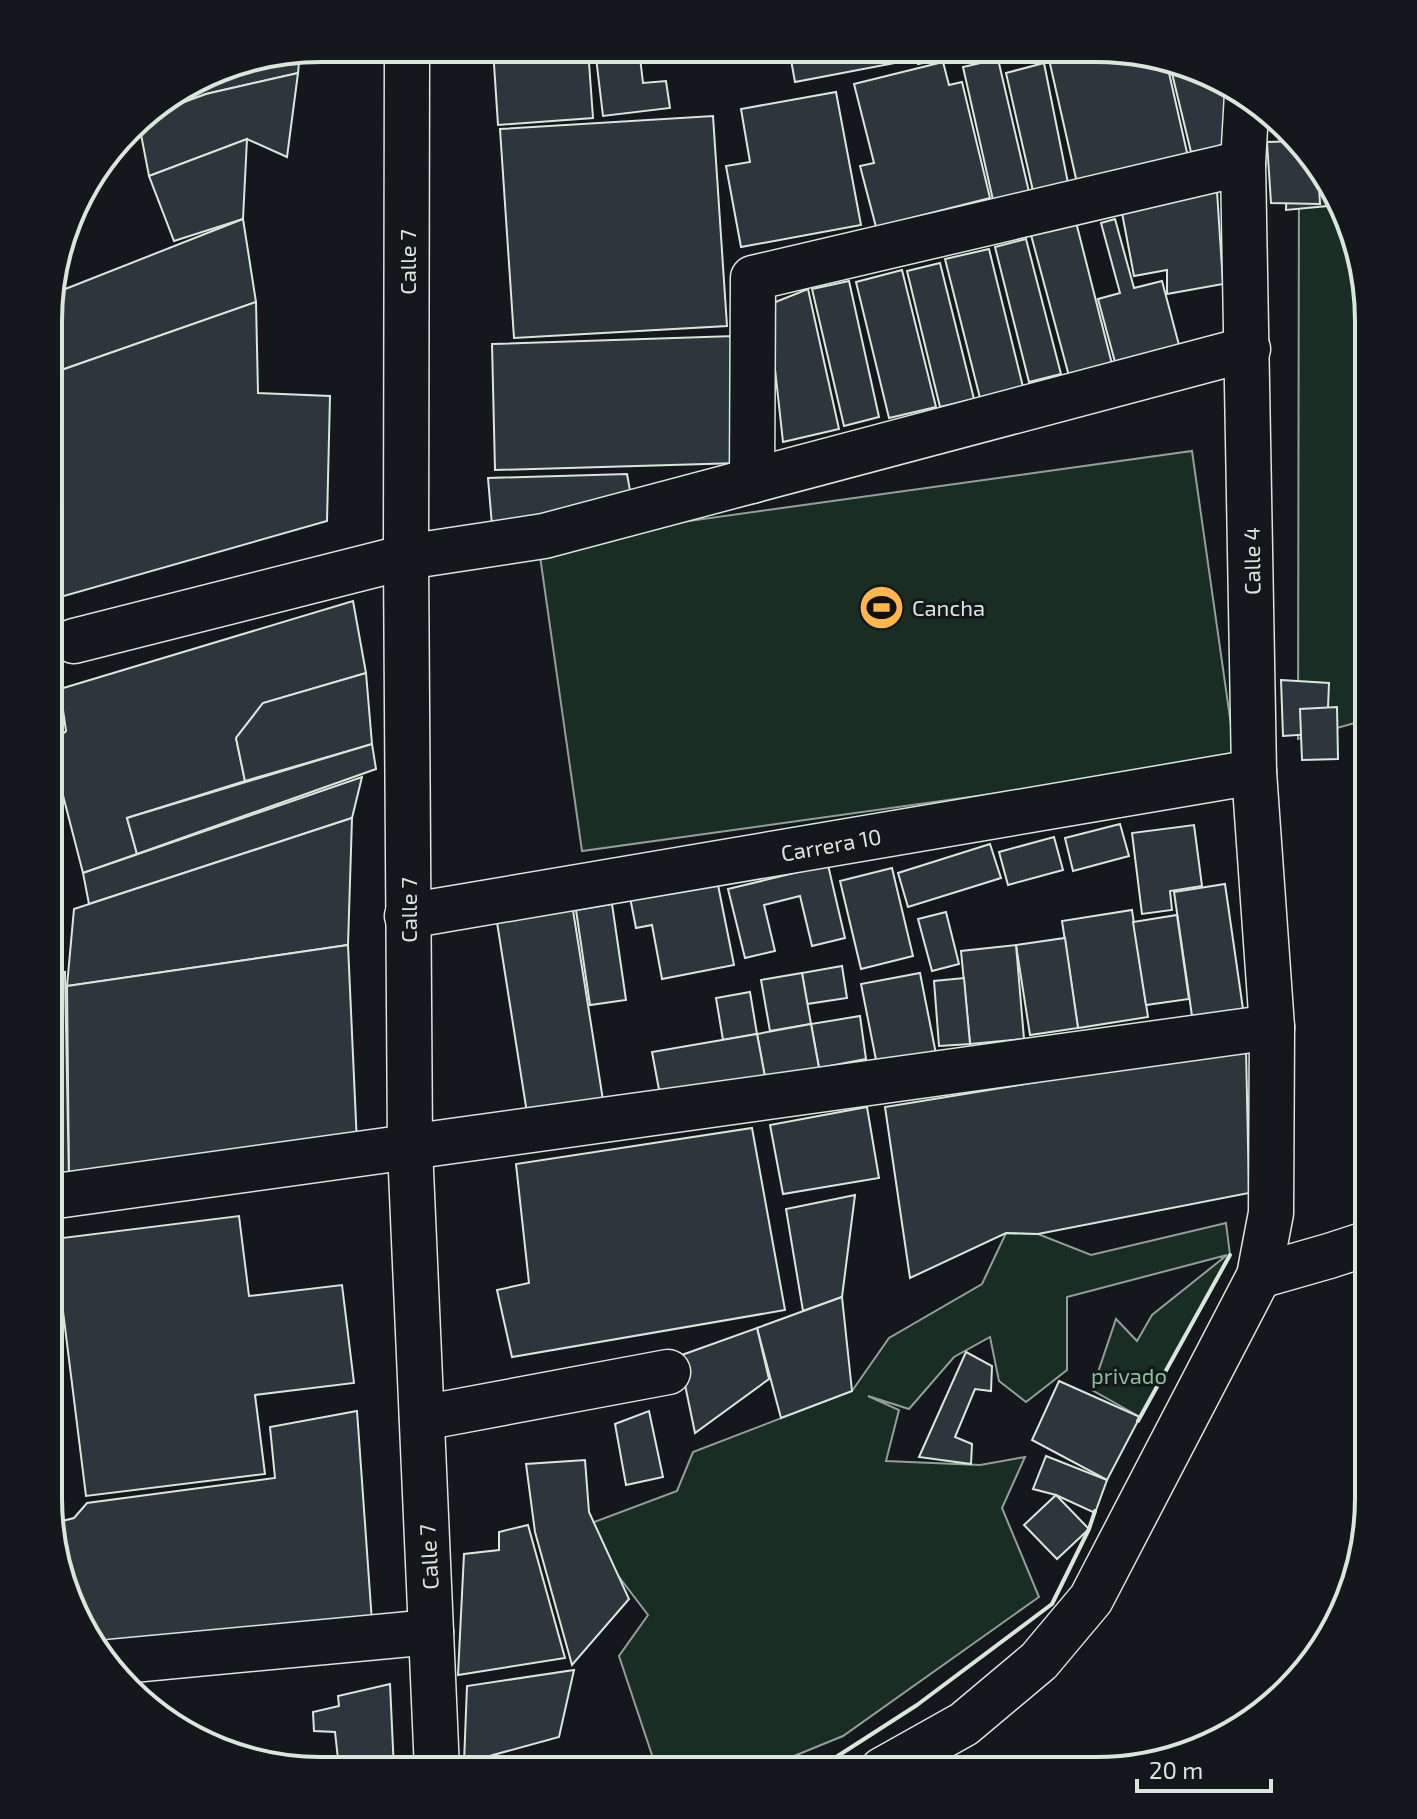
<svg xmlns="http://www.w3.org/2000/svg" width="1417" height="1819" font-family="'Exo 2',sans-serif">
<rect width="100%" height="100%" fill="#14181c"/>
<g fill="#1a2d24" stroke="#939e99" stroke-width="2">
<polygon points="1299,149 1333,185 1369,320 1369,719 1298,739"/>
<polygon points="1192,451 1236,760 582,851 538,542"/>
<polygon points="1226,1223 1230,1255 1140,1417 1092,1390 1116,1319 1137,1341 1152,1315 1227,1255 1067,1297 1067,1370 1026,1402 999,1381 990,1337 954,1357 909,1409 868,1396 899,1410 886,1461 980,1465 1025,1457 1002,1508 1039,1597 843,1736 760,1770 657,1770 619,1656 648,1615 581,1527 677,1491 693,1452 852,1391 889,1338 982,1284 1006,1233 1038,1234 1091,1255"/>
</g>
<g fill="#2c363c" stroke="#d8e6dc" stroke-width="2">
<polygon points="493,49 588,49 593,118 498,125"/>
<polygon points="595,49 639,49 643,83 666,81 670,108 603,116"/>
<polygon points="789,49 893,50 895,63 795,82"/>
<polygon points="915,50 988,50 918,64"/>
<polygon points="1070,50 1132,50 1167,64 1188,157 1077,183 1048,55"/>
<polygon points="300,51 298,73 206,94 138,120 141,115 233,63"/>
<polygon points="998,59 1029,192 993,200 963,67"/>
<polygon points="943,62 949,85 962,82 990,198 876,227 860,166 874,163 854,84"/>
<polygon points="1044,63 1068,183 1033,191 1006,73"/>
<polygon points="1170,65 1233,88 1233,145 1191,152"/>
<polygon points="298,73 287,157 247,139 149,176 138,119 206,94"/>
<polygon points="836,92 861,225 741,247 726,166 750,162 741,109"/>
<polygon points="713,116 727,326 514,338 500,129"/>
<polygon points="1288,137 1333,185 1338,205 1286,210"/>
<polygon points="247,139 243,219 174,241 149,176"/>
<polygon points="1292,141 1318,169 1320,204 1271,203 1267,142"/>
<polygon points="1217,191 1223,284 1167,294 1167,270 1134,276 1122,213"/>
<polygon points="243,219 256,302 50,374 50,295"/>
<polygon points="1115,219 1134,288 1162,281 1179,345 1115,362 1098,299 1120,293 1101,223"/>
<polygon points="1076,222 1112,364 1069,376 1031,235"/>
<polygon points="1026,239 1061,374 1029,382 995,247"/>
<polygon points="989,249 1024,391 981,402 945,259"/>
<polygon points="940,263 974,399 940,407 907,271"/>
<polygon points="902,270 936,407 889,418 856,282"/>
<polygon points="849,281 879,417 844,426 812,289"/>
<polygon points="808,289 839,429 783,442 768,305"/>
<polygon points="256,302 258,393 330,396 327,521 50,600 50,374"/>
<polygon points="734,336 739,463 495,470 492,344"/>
<polygon points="627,474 631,496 493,537 488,478"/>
<polygon points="353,601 366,673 263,703 236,738 245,781 127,818 137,854 83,873 50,745 66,731 60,689"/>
<polygon points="366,673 372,744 245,781 236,738 263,703"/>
<polygon points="1281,680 1329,683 1327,733 1283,736"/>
<polygon points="1337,707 1338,759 1302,760 1300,709"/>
<polygon points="372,744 376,769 137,854 127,818"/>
<polygon points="362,777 352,818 89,904 83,873"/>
<polygon points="352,818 348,945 67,986 74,909"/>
<polygon points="1120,824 1129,856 1073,871 1065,838"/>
<polygon points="1194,825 1202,886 1170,891 1172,910 1142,914 1132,833"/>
<polygon points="1054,837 1063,870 1008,885 999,852"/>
<polygon points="990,844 1001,878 908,907 898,873"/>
<polygon points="828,865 845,938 812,946 800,896 764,905 775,951 745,958 728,889"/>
<polygon points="892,868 913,956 861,969 840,881"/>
<polygon points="715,870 734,965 662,979 652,925 636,928 628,887"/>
<polygon points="1225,884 1243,1009 1192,1016 1174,892"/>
<polygon points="572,904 603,1100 527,1113 496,916"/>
<polygon points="612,904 626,1000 590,1005 576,910"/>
<polygon points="1132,910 1148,1017 1078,1028 1062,921"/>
<polygon points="946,912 959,964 932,971 918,919"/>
<polygon points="1177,915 1189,999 1146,1005 1133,922"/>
<polygon points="1065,938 1078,1028 1030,1035 1016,945"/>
<polygon points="348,945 357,1144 69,1181 67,986"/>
<polygon points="1016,945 1024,1039 970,1044 961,951"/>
<polygon points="842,966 847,998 807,1004 802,973"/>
<polygon points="65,972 69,1181 49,1183 49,974"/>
<polygon points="802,973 811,1024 770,1031 761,980"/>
<polygon points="920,973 936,1054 877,1065 861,984"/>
<polygon points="964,978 970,1044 939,1046 934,981"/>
<polygon points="750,992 757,1034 723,1040 716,998"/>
<polygon points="860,1016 866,1059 819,1068 811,1024"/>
<polygon points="811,1024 819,1068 765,1077 757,1034"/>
<polygon points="757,1034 765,1077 660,1095 652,1052"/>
<polygon points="1246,1048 1249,1193 1038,1234 1006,1233 910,1278 885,1107"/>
<polygon points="867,1107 879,1178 783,1194 770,1125"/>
<polygon points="752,1128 785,1310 512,1357 497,1290 529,1283 516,1164"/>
<polygon points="855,1195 842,1297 803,1311 786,1209"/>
<polygon points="239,1216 249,1296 342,1285 354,1383 255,1395 265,1474 86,1496 54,1239"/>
<polygon points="51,1264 60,1316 48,1318 48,1265"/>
<polygon points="842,1297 852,1391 781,1418 757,1328"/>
<polygon points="757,1328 769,1379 695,1433 679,1356"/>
<polygon points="966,1352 992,1366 991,1391 975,1389 955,1437 972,1444 971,1464 919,1457"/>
<polygon points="1059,1381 1140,1417 1107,1480 1032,1440"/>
<polygon points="357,1411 372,1622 99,1650 84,1634 54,1523 74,1518 87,1503 275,1478 270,1427"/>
<polygon points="649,1411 663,1477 626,1485 615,1424"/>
<polygon points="1046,1456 1107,1480 1095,1513 1056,1495 1033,1489"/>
<polygon points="585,1460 589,1512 629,1599 572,1665 535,1532 526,1464"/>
<polygon points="1056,1495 1089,1529 1057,1559 1024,1525"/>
<polygon points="528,1525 565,1658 458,1675 464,1554 499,1550 499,1532"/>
<polygon points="574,1670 559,1737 464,1763 467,1686"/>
<polygon points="390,1684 394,1770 362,1770 361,1763 338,1759 335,1732 314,1731 313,1712 339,1706 338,1696"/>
</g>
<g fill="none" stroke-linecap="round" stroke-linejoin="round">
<defs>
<g id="minor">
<polyline points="407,48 406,557 410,1148 437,1770"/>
<polyline points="752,481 753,278 1243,163"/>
<polyline points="74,641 406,557 544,536 1248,349"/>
<polyline points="407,916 1254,772"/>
<polyline points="49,1197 1272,1027"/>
<polyline points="1259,1276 1329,1256 1369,1243"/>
<polyline points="422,1418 668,1372"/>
<polyline points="111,1662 431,1632"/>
<polyline points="882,1770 964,1724 1039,1661 1091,1599 1259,1276 1271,1213 1272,1027 1254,772 1243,163 1247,94"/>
</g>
</defs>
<use href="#minor" stroke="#d8e6dc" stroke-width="47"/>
<use href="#minor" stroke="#14181c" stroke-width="44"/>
<g stroke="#d8e6dc" stroke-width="4">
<polyline points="1138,1421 1230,1255"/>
<polyline points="816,1770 917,1705 1052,1604 1089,1529 1095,1511"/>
</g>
</g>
<defs>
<symbol id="stadium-disc" viewBox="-11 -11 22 22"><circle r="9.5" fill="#ffb74d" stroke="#14181c"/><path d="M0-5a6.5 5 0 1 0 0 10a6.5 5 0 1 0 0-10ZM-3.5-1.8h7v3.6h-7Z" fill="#111"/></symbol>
</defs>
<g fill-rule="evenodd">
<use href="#stadium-disc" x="856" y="582" width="51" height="51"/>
</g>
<g text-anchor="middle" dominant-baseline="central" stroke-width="6" stroke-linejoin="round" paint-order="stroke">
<g font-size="22" fill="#d8e6dc" stroke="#14181c">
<text transform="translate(407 262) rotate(-90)">Calle 7</text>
<text transform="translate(1251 561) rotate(-91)">Calle 4</text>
<text transform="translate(831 844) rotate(-10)">Carrera 10</text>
<text transform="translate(408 910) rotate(-90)">Calle 7</text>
<text transform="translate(428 1557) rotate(-93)">Calle 7</text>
</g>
<g font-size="22" fill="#d8e6dc" stroke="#14181c" text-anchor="start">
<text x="912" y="607">Cancha</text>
</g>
<g font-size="22" fill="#8ac095" stroke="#14181c">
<text x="1129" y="1375">privado</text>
</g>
</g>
<path d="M0 0H1417V1819H0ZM321 62H1096A259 259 0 0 1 1355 321V1498A259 259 0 0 1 1096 1757H321A259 259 0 0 1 62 1498V321A259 259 0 0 1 321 62Z" fill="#14181c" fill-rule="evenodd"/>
<path fill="none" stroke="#d8e6dc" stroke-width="4" d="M321 62H1096A259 259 0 0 1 1355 321V1498A259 259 0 0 1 1096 1757H321A259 259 0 0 1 62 1498V321A259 259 0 0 1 321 62Z"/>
<path d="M1137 1779v12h134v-12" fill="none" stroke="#d8e6dc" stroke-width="4"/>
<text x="1149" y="1779" font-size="24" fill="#d8e6dc" stroke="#14181c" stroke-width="6" paint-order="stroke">20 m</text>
</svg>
